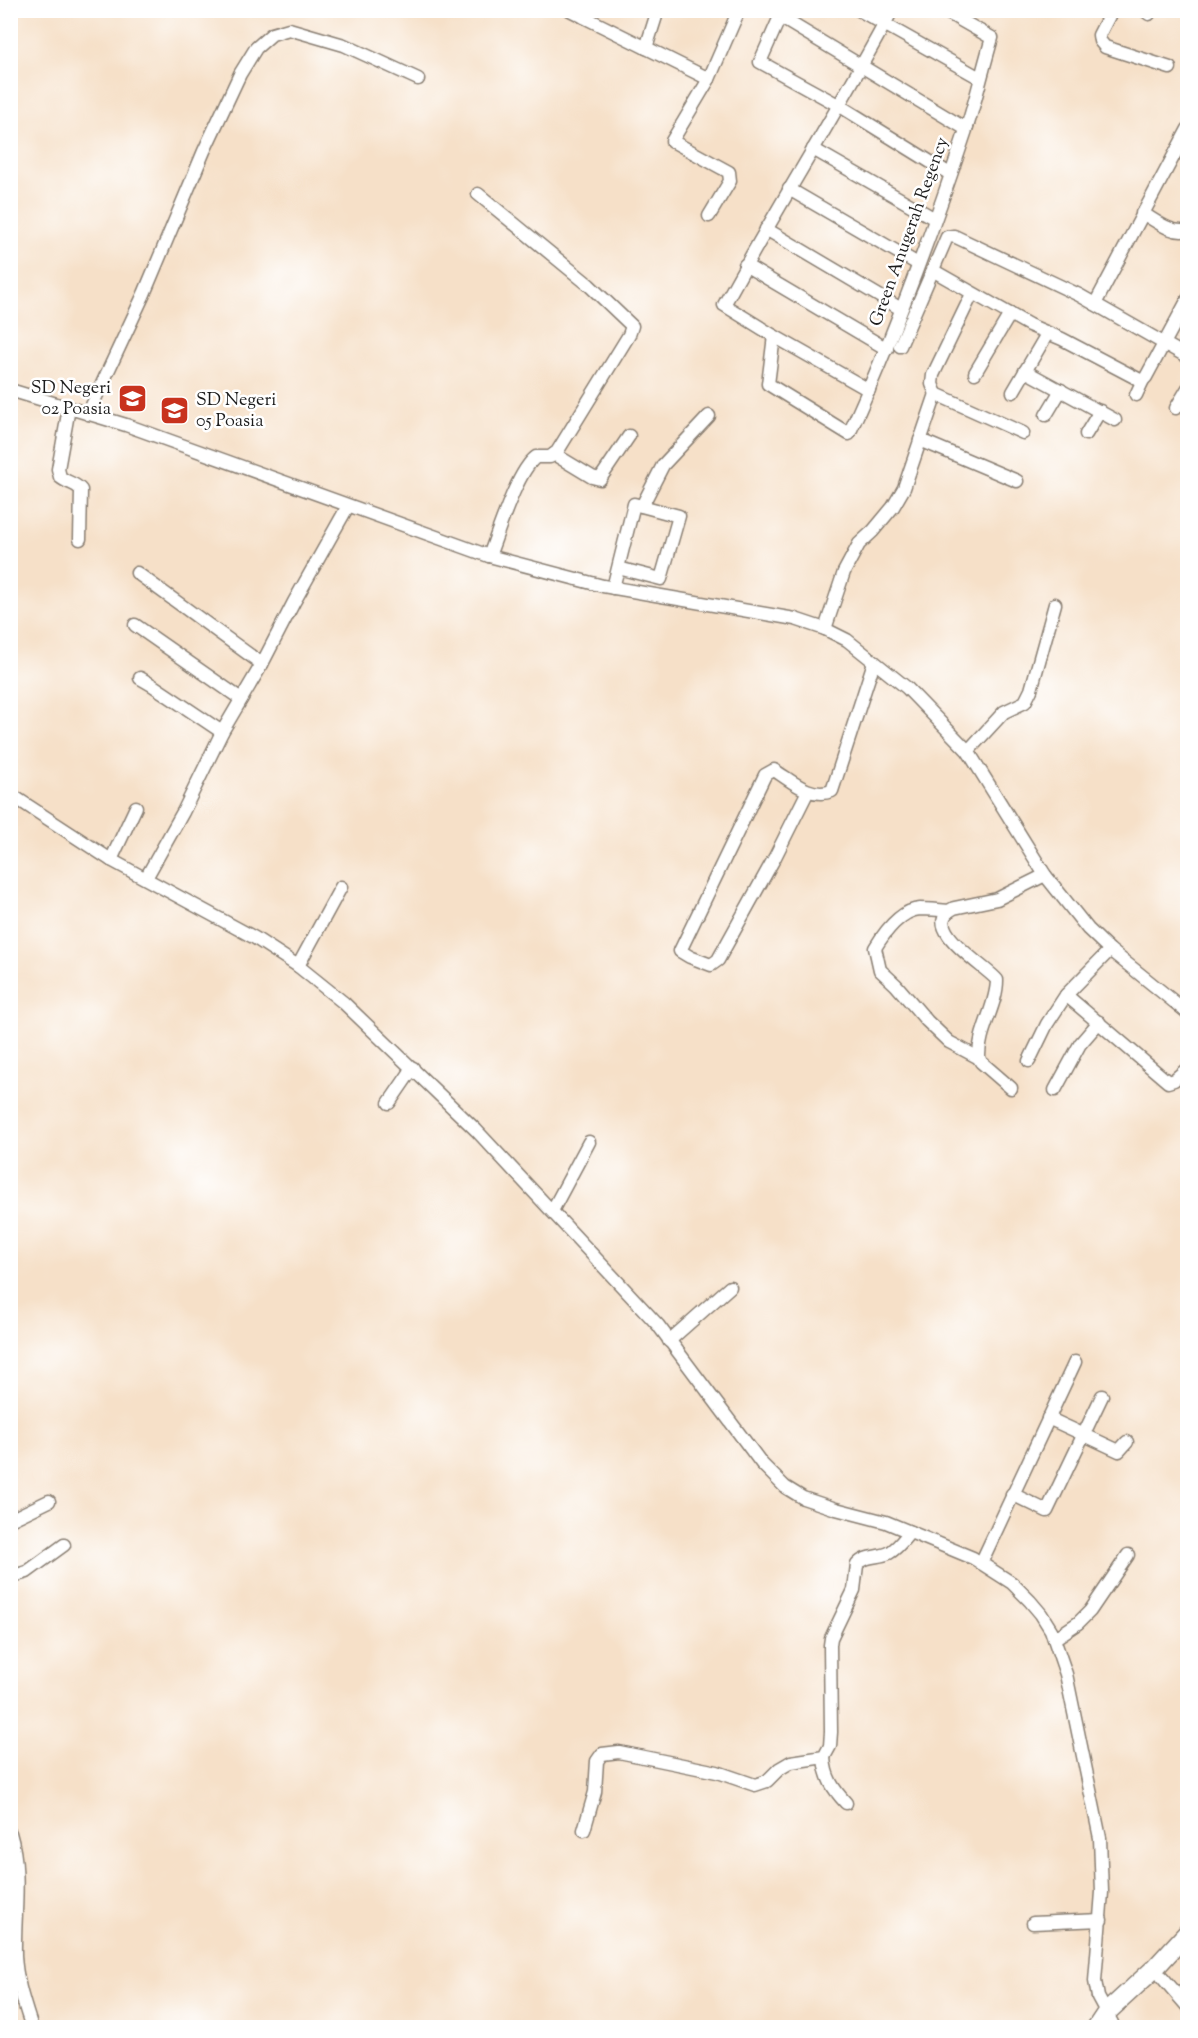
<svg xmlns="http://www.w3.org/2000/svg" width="1198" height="2038" font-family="'Sorts Mill Goudy',serif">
<rect width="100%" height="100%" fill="#fff"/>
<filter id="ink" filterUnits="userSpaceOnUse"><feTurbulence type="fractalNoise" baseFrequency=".0167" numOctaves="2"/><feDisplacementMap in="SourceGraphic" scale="12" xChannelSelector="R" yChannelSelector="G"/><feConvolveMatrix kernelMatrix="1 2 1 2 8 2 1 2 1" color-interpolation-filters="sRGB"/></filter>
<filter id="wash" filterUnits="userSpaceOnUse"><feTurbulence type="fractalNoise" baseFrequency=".008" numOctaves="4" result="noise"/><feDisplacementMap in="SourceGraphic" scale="24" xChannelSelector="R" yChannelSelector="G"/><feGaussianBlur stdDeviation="1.35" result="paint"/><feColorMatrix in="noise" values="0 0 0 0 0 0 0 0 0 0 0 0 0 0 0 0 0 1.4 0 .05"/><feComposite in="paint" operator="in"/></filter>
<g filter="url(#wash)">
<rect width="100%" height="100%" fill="#f6e0c8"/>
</g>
<g filter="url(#ink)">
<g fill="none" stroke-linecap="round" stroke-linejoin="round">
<defs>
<g id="minor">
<polyline points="570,10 584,17"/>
<polyline points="585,10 584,17 709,79"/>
<polyline points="783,10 760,62 840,106 950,174"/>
<polyline points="859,10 980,78"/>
<polyline points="1112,10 1099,35 1100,41 1105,47 1170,68"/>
<polyline points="1144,10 1149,14"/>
<polyline points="780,17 966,129"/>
<polyline points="646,48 658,10"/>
<polyline points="813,149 935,219"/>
<polyline points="789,189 918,264"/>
<path d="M478,194L589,285L632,326L629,335L557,452L550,457H536C517,471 498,533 489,556"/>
<path d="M1142,213C1155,220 1172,235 1188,230"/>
<polyline points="709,216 730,181 729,172 672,141 709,79 739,10"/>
<polyline points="766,229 901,309"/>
<polyline points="745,265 887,349"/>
<polyline points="934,271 1029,325 1062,339 1140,380 1143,380 1146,377 1188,299"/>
<polyline points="1095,304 1188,129"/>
<path d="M774,336L768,384L849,434C894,335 932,233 966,130C976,100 983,68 992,38L943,10"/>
<polyline points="900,346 947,237 954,236 1079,295 1188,357"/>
<polyline points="1025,371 1115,420"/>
<polyline points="975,373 1010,314"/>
<polyline points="10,390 126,425 489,556 603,586 795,619 825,629 847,640 907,688 968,751 1045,875 1088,929 1110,950 1188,1013"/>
<path d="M869,390L774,336L724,305C778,205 839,110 892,10"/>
<polyline points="1013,392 1047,334"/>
<polyline points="936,394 932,384 933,375 972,294"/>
<polyline points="1136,395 1143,380"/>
<path d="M69,408L58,469L60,477C67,483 76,483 81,490L80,539"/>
<polyline points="1176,408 1188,388"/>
<polyline points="88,414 144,294 204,151 240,74 256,48 272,34 289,29 344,45 418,79"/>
<polyline points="1046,415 1061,390"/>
<polyline points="1086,434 1100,411"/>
<polyline points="920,440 1017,481"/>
<polyline points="554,454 592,477 600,479 629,436"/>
<polyline points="642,506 663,465 709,416"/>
<polyline points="137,573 262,664"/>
<polyline points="613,588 634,504 679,516 661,579 618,568"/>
<polyline points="135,625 241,699"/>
<polyline points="825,629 844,572 859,544 873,531 893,507 904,488 936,394 1023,433"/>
<polyline points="140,678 152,685 222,732"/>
<polyline points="968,751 1004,712 1025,702 1031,690 1055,604"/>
<path d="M808,791L775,857L718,960L711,965L690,957L680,951L765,775L774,770C792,781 810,799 832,791L874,662"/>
<polyline points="10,794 111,860 255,938 298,966 344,1003 476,1130 658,1325 762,1464 785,1487 803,1498 836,1509 886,1522 973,1558 1012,1583 1030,1601 1041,1614 1051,1630 1066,1674 1100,1838 1102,1892 1095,1981 1098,1997 1112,2023"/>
<polyline points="111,860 136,807"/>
<polyline points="146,878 183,812 222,732 262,664 294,602 348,506"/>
<path d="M949,911C940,910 930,909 920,909C901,910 884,933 875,948L880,970L896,985L927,1021L949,1042L979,1058"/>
<polyline points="1110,950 1066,995 1168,1082 1174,1080 1188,1068"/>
<polyline points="298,966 341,887"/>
<polyline points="1029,1061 1047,1024 1066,995"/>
<path d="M1011,1088L981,1062L979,1058C978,1031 997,1006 997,980C987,967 917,926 954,908L997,899L1045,875"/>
<polyline points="1055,1090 1080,1044 1099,1022"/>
<polyline points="389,1103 413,1068"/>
<polyline points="552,1211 589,1142"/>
<polyline points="669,1341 730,1287"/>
<polyline points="1048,1418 1119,1451 1127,1442"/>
<polyline points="1012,1494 1047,1511 1102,1396"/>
<polyline points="10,1520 49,1501"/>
<polyline points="981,1563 1075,1362"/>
<polyline points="10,1577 27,1572 64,1545"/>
<polyline points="1054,1639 1078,1623 1090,1611 1128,1555"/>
<path d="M824,1757C825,1777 833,1789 846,1803"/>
<path d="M584,1830L595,1792L597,1761L602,1754L619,1752L717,1772L755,1785L767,1781L779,1769L791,1762L824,1757L830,1746L831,1732L830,1645L831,1638L854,1590L857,1565C865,1555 878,1558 889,1553C898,1548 904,1539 910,1532"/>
<path d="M10,1833C22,1873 14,1914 15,1955C16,1980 24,2003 32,2028"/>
<polyline points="1033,1923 1101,1920"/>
<polyline points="1162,1977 1188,2007"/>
</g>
<polyline id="highway" points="1096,2028 1106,2013 1155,1968 1188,1932"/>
</defs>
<use href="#minor" stroke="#897e72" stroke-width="15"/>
<use href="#highway" stroke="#897e72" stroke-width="21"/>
<use href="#minor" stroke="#fff" stroke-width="12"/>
<use href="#highway" stroke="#fff" stroke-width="18"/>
</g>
</g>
<defs>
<symbol id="school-square" viewBox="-11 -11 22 22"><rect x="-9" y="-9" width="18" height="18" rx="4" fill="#c8321e" stroke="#fff"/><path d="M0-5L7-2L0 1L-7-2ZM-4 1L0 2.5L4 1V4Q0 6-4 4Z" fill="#fff"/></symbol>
</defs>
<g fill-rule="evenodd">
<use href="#school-square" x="116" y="382" width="33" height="33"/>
<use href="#school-square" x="158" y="394" width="33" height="33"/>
</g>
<g text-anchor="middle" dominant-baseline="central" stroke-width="5" stroke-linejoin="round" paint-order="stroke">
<g font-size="18" fill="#1c1c1c" stroke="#fff">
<text transform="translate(910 232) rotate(-70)">Green Anugerah Regency</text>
</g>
<g font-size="18" fill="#1c1c1c" stroke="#fff" text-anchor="end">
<text x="111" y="389">SD Negeri<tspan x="111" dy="21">02 Poasia</tspan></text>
<text x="196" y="401" text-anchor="start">SD Negeri<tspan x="196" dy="21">05 Poasia</tspan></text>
</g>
</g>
<rect width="1198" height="2038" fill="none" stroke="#fff" stroke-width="36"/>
</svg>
